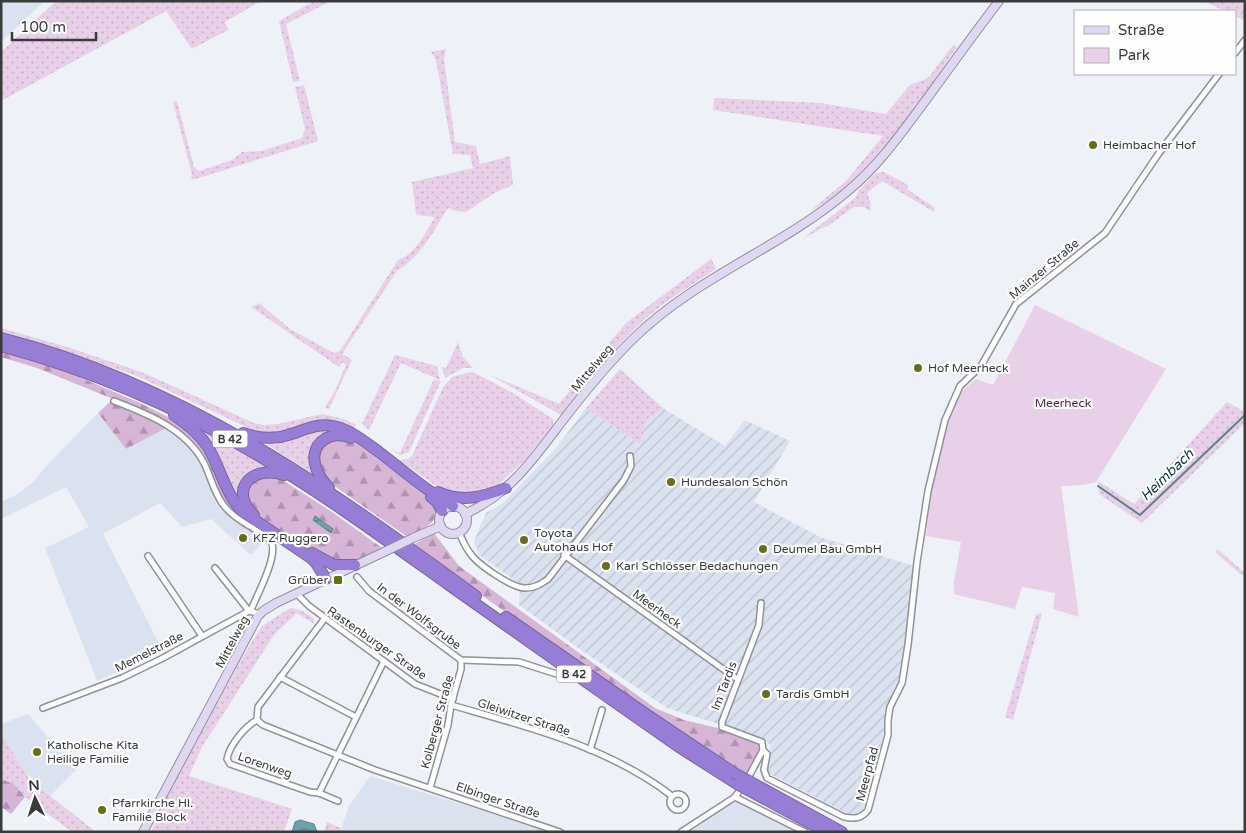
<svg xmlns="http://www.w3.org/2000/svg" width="1246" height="833" font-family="'Varela Round',sans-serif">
<defs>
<pattern id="industrial-furrows" width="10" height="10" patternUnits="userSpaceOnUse" patternTransform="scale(1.25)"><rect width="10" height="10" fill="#dbe2ef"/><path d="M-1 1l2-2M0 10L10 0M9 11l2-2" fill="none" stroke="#bdc3ce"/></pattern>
<pattern id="grass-dots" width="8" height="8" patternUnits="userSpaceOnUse" patternTransform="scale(1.25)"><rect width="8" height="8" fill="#e8d0e8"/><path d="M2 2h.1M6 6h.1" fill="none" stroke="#c8b4c8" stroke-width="1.8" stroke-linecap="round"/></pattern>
<pattern id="forest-firs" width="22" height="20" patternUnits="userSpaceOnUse" patternTransform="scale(1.25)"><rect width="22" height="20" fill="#d6b5d6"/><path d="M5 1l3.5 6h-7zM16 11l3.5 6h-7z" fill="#af94af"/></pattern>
<pattern id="water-waves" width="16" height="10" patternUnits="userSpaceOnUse" patternTransform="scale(1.25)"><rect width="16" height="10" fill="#6ca2a9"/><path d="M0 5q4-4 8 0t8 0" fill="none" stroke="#5a858b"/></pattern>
</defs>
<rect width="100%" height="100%" fill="#eef1f8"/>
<g fill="#dbe2ef">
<polygon points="1,1 45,1 1,42"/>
<polygon points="98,413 126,449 167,427 196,451 218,500 267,538 251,555 211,519 182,527 160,503 103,534 163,651 97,681 45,548 89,527 66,487 1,519 1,502 18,494 33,482 49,463"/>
<polygon points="28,714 76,770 50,796 30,780 1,734 1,724"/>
<polygon points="370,776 552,832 340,832 349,806"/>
<polygon points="736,793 811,832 681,832 695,824"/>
</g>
<polygon fill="url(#industrial-furrows)" points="586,408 640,444 647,420 663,408 725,446 745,420 790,441 754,502 820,537 914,566 900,681 890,703 876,766 863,810 852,816 768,773 767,763 771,745 757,736 667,708 584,652 519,605 520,584 479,555 474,541 486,513 502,504 556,448"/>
<g fill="url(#grass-dots)">
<polygon points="56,1 261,1 225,22 228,30 192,49 166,11 1,101 1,52"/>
<polygon points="314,1 331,1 286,24 300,81 293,82 279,21"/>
<polygon points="1203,1 1238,1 1245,5 1245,21 1235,16 1235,11 1225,11"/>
<path d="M953,45L957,47C916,105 876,177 810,211L846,181L883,136L713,110L714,98L820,103L886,114L910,85L928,78Z"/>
<path d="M446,49L444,59L455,142L476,146L480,164L510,156L513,185L496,192L466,212L456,211L448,208C434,230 421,257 397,271L342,354L352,360L329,409L325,407L335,391L346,365L343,362L339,367L251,307L259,303L290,329L334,353L340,351L398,260C416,254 425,233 435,217L416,215L412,182L473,168L470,155L453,154L436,60L431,52Z"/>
<polygon points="304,85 318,141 192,180 191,176 192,174 173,102 177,101 194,167 199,171 232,160 242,152 261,151 302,138 305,129 295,87"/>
<polygon points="884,172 908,185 907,189 935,208 934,212 882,181 867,193 871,203 870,211 864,207 854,207 828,226 822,228 801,240 856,197 859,190 876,173"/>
<path d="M711,259L716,269C692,285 666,300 644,320C613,348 587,382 561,415L490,375L559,404L587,369L626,323Z"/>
<polygon points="1,328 67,347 144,373 254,423 264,425 278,424 322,414 344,419 356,425 353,430 344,426 269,433 257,432 137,376 43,344 1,332"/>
<polygon points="458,342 463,357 473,368 463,368 445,378 442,367 446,368"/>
<polygon points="395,355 437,366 440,380 401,363 369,430 362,424"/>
<polygon points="620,369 663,408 647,420 640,444 586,408"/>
<polygon points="469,372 475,373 513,393 553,419 553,426 526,459 498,485 489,490 462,494 442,490 399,460 408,459 412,456 443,387 452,377"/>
<polygon points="434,379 441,381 409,452 400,455 390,448 400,453"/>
<polygon points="1227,402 1245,412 1245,423 1142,523 1099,494 1098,481 1134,504"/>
<polygon points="197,427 269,469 242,506"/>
<polygon points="323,429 338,432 316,476 262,441"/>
<polygon points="1217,549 1245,573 1245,578 1216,553"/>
<path d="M290,608C298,608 308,613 314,619V624L297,613L274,635L202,747L189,776L292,809L284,832H151L167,796L242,658L262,626Z"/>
<polygon points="1042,613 1013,720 1005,717 1036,614"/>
<polygon points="1,734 30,780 96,832 72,832 25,797 14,784 1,779"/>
<polygon points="327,822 341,828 340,832 324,832"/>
</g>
<g fill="url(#forest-firs)">
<polygon points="1,349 58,368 138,402 178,422 202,445 223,491 279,540 267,538 227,513 218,500 196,451 168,427 126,449 98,413 113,399 37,368 1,357"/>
<path d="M328,440L351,441L358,444L428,496L437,511C434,527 420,530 406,536L333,485L324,476L317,458L324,443Z"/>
<polygon points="278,477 332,512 382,548 362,558 345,563 322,557 257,515 246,495 248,488 256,478"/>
<polygon points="434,533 459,566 655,708 684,720 722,729 759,742 761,750 747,775 645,711 463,582 415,544"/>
<polygon points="1,779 14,784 25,797 11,814 1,807"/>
</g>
<polygon fill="#e8d0e8" points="1035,305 1166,369 1096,482 1083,485 1061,486 1079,617 1053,609 1055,593 1022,587 1015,609 954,594 954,582 961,542 926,536 930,496 949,415 958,394 976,379 993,385"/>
<g fill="url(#water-waves)" stroke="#5d8389">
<polygon points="315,516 333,529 331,533 313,520"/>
<polygon points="300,820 314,824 317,832 292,832 295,822"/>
</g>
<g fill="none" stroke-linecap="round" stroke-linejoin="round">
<polyline stroke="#5d8389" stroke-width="2" points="1098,486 1140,515 1245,415"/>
<defs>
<g id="street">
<polyline points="1235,53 1245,40"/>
<path d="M114,401C148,414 186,429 204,463C211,477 214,494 225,507C237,522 257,528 271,541C279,555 257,595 251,610"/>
<path d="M459,532C462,539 465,547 470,553C477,564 513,589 526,588C535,588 541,584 548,579L624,480L631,466L630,456"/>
<polyline points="564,555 737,679"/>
<polyline points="148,556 202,636"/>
<polyline points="215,568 249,611"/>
<polyline points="357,577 369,591 461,660 519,662 563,676"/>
<polyline points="296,593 309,606 415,684 453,699"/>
<path d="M761,603L759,625L722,722V727L762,742L763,750L767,754L764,770L767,778L844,817C854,819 861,819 868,810L888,735V720L890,707L902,683L908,645L917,562L928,491L945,420L960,386L981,366L1016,304L1105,233L1159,153L1219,74"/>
<polyline points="325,618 258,707 257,720 263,725 375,770 560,832"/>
<polyline points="280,677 356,717"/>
<path d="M451,705C528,727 609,747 672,796"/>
<polyline points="43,708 122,678 163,658 249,611 260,614"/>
<path d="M257,720C245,727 230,744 227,759L230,764L310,792L319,793L338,801"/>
<polyline points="590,750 602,710"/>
<polyline points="747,780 763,750"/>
<polyline points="430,788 448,725 451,705 461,669 461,660"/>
<polyline points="319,793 384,661"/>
<circle cx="678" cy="802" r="8"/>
<polyline points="735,797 805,832"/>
<polyline points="681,832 735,797 742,787"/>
</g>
<g id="secondary">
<circle cx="453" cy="520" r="14"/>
<path d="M465,514C509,494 532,461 560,424C583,394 607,364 634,338C697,276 783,247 849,190C878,166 900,135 923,104C948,70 973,35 999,1"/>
<polyline points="413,538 441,526"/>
<polyline points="143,832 258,616 263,611 276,603 384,552"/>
</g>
<g id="highway">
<path d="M1,338C183,384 327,487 476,596"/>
<path d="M1,346C90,370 175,406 254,453C322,493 386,540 449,585C527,640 604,695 682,749L737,784"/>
<path d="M174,415C187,425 199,433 208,447C221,469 225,494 243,512L311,558L316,563L326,579"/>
<path d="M243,433C258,438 273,440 288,435C302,431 317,423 332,426C350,429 365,442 379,452C403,470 426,491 453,506"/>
<path d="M329,488C323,481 317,474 315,464C310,442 332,430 351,438"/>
<path d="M438,492C462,503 483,497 506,488"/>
<polyline points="431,497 437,502 442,511"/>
<path d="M254,515C228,490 252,464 284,475"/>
<polyline points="312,553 334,565 355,565"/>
<polyline points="506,617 643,712 734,773"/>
<polyline points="749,781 842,832"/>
<polyline points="748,790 826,832"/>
</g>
</defs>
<use href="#street" stroke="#8f9298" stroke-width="8"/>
<use href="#secondary" stroke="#8f9298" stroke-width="10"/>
<use href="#highway" stroke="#7766a0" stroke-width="12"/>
<use href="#street" stroke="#fff" stroke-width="5"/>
<use href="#secondary" stroke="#e0d8f3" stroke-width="8"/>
<use href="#highway" stroke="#987dd6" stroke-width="10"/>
<defs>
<polyline id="secondary-bridge" points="384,552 413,538"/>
<g id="highway-bridge">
<polyline points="734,773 749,781"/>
<polyline points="737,784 748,790"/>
</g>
</defs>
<use href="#secondary-bridge" stroke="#8f9298" stroke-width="10" stroke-linecap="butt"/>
<use href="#highway-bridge" stroke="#7766a0" stroke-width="12" stroke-linecap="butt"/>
<use href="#secondary-bridge" stroke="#e0d8f3" stroke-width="8"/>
<use href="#highway-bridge" stroke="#987dd6" stroke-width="10"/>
</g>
<g fill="#646f18" stroke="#fefefe" stroke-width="2">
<circle cx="1093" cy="145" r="5"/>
<circle cx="918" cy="368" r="5"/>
<circle cx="671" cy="482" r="5"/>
<circle cx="243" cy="538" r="5"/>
<circle cx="524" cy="540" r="5"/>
<circle cx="763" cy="549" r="5"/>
<circle cx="606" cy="566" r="5"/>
<rect x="333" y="575" width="10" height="10" rx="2.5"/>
<circle cx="766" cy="694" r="5"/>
<circle cx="37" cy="752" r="5"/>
<circle cx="102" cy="810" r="5"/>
</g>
<g text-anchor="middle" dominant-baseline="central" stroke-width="4.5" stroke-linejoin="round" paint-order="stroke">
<g fill="#fefefe" stroke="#747677" stroke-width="1">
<rect x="212.5" y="430.5" width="35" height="17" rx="4"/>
<rect x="556.5" y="665.5" width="35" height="17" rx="4"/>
</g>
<g font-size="11" font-weight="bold" fill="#393b3d">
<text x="230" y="439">B 42</text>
<text x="574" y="674">B 42</text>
</g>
<g font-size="12" fill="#393b3d" stroke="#fefefe" text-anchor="start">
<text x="1103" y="145">Heimbacher Hof</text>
<text x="928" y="368">Hof Meerheck</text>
<text x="681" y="482">Hundesalon Schön</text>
<text x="534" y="533">Toyota<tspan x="534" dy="14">Autohaus Hof</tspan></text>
<text x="253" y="538">KFZ Ruggero</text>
<text x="773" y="549">Deumel Bau GmbH</text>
<text x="616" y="566">Karl Schlösser Bedachungen</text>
<text x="328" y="580" text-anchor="end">Grüber</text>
<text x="776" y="694">Tardis GmbH</text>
<text x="47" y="745">Katholische Kita<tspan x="47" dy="14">Heilige Familie</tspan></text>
<text x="112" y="803">Pfarrkirche Hl.<tspan x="112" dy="14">Familie Block</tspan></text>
</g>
<g font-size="12" fill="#393b3d" stroke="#fefefe">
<text transform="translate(1044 269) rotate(-40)">Mainzer Straße</text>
<text transform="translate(592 368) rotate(-50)">Mittelweg</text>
<text transform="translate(657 609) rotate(36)">Meerheck</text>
<text transform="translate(419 616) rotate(37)">In der Wolfsgrube</text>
<text transform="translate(232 642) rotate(-62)">Mittelweg</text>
<text transform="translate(377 643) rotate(35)">Rastenburger Straße</text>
<text transform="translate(149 652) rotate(-27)">Memelstraße</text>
<text transform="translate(724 686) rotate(-69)">Im Tardis</text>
<text transform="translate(524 717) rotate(18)">Gleiwitzer Straße</text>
<text transform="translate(437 722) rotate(-75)">Kolberger Straße</text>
<text transform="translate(265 765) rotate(19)">Lorenweg</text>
<text transform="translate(867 774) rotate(-75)">Meerpfad</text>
<text transform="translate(498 800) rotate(19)">Elbinger Straße</text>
</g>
<g font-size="12" fill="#4e254f" stroke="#fefefe">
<text x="1063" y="403">Meerheck</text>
</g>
<g font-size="14" font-style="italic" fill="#00353b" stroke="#fefefe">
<text transform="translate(1167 475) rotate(-44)">Heimbach</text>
</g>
</g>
<rect width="1246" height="833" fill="none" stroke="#393b3d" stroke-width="5"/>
<rect x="1074" y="10" width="162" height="65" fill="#fefefe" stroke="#afb0b1"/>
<rect x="1084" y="26" width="25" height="8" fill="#e0d8f3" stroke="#afb0b1"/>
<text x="1118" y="35" font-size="15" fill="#393b3d">Straße</text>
<rect x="1084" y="48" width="25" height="15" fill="#e8d0e8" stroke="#afb0b1"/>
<text x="1118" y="60" font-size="15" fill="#393b3d">Park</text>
<g transform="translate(35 798) rotate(356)" stroke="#fefefe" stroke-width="4" paint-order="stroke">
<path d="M0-4L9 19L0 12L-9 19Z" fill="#393b3d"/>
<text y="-8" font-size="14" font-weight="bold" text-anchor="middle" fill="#393b3d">N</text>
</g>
<path d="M12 32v8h84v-8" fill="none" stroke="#393b3d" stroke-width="2.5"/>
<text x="20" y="32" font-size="15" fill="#393b3d" stroke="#fefefe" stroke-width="4" paint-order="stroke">100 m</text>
</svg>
